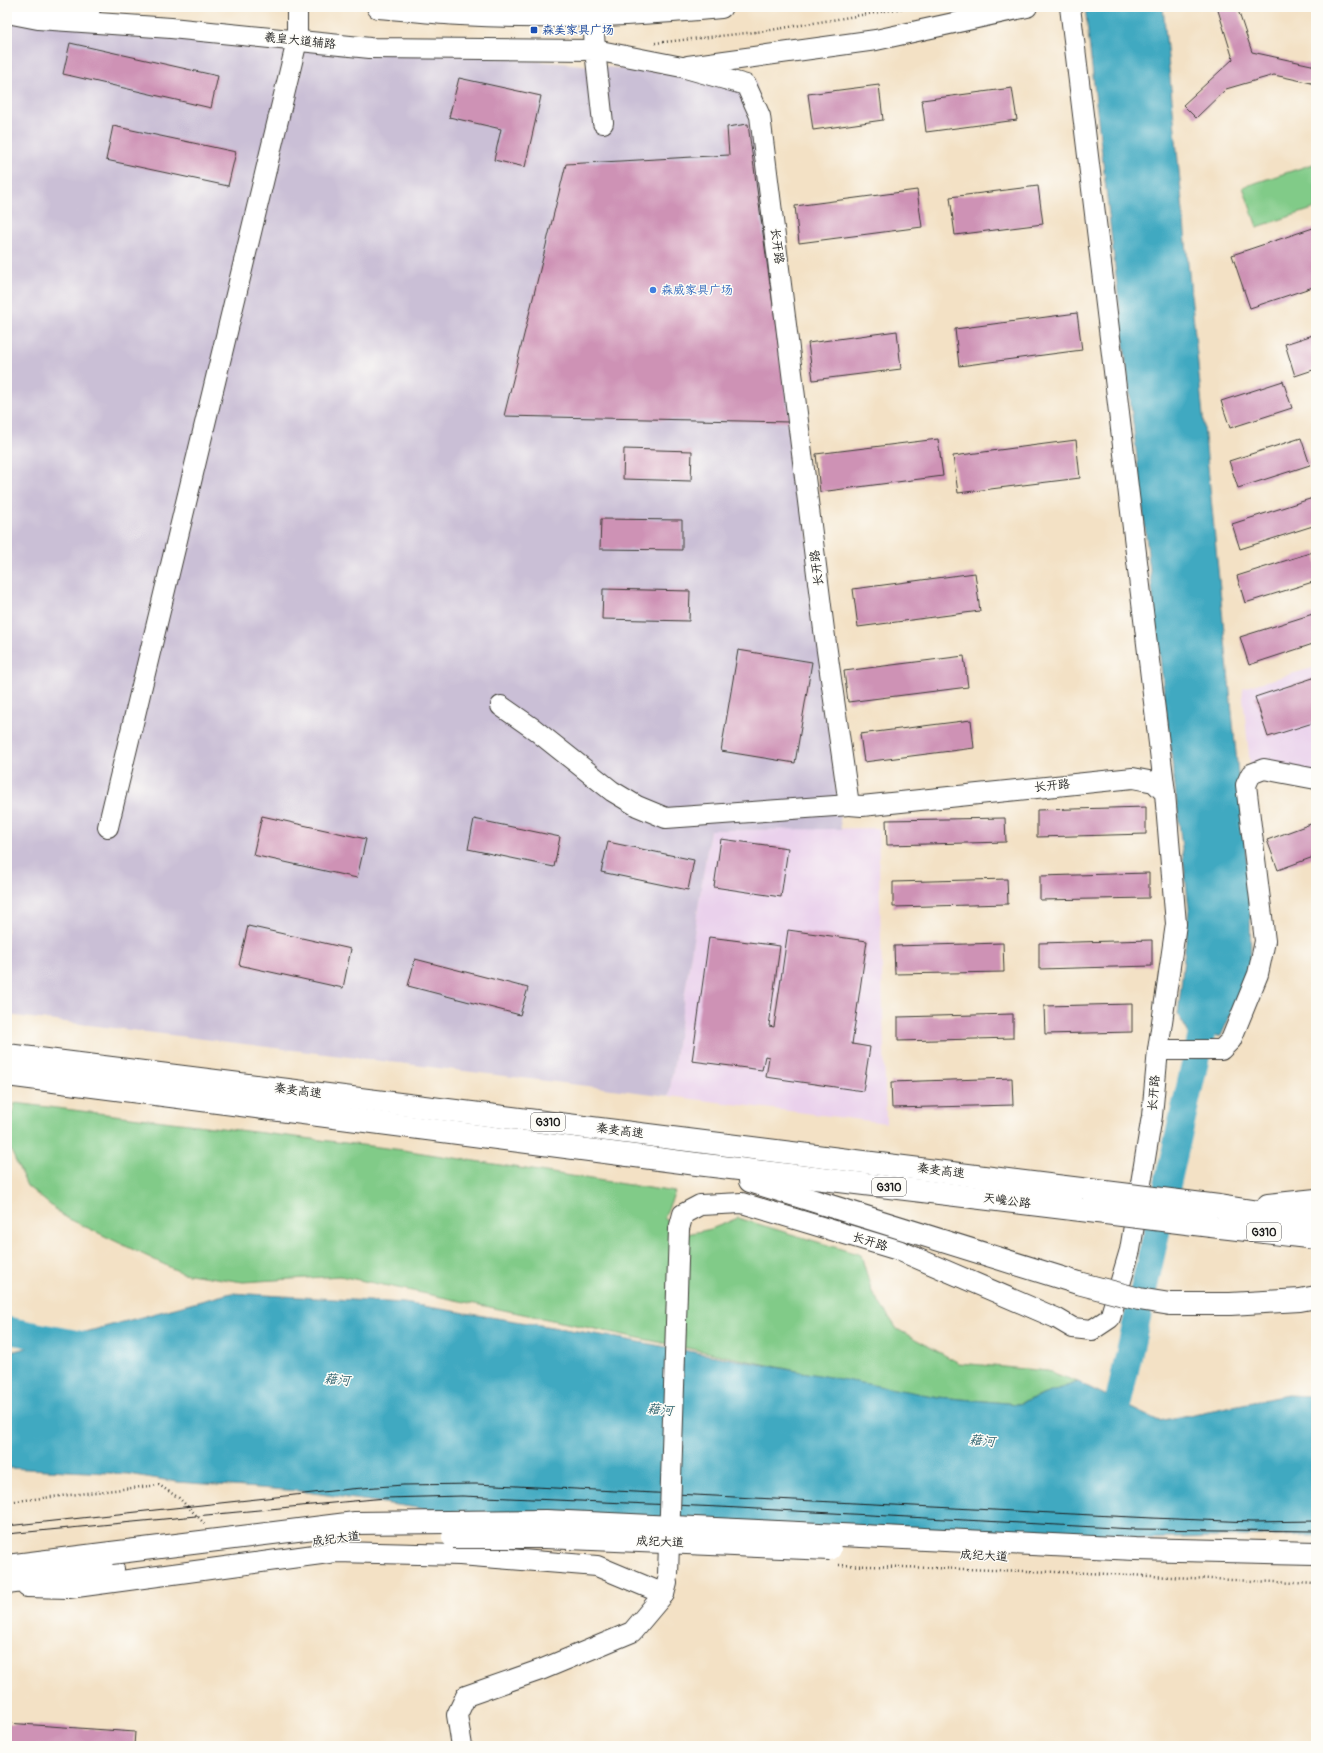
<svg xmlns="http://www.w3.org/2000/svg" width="1323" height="1753" font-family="Pangolin,'LXGW WenKai TC',sans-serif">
<rect width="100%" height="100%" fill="#fdfcf7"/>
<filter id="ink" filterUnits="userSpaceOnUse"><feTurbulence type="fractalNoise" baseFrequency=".025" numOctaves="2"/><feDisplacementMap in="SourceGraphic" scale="8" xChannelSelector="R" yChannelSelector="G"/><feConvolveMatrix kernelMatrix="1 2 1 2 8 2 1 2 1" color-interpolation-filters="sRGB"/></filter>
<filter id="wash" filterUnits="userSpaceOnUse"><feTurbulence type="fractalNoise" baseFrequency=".012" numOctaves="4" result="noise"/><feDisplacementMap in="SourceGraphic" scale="16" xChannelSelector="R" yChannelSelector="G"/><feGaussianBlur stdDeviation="0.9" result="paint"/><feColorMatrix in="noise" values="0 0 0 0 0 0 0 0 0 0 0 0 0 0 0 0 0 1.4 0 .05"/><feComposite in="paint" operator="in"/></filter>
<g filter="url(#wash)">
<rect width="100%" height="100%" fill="#f3e1c5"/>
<g fill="#ead1ec">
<polygon points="1316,667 1316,776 1250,765 1242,688"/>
<polygon points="878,828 886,1123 669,1096 710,830"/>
</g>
<polygon fill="#cabfd6" points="7,15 756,80 841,829 710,830 669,1096 7,1015"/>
<g fill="#81cb88" stroke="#4e7452">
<polygon points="1316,163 1316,208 1257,227 1243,187"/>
<polygon points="15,1103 403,1150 675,1192 664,1218 687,1234 711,1229 738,1218 861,1255 872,1292 897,1329 959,1363 1048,1371 1078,1382 1018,1404 938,1397 826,1377 340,1276 243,1282 182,1273 65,1217 27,1186 7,1142"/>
</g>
<g fill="#41a9c1" stroke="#2e626e">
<polygon points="1085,7 1163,7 1250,896 1251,970 1221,1036 1191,1037 1178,1015 1189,909"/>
<polygon points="231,1293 404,1303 601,1335 938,1397 1018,1404 1078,1382 1159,1421 1287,1395 1316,1396 1316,1535 1085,1540 467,1515 299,1491 177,1482 128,1474 7,1468 7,1353"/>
</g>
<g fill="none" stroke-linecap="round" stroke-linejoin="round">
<g stroke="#41a9c1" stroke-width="27">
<polyline points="7,1330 94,1347"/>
<polyline points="1110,1438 1209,1001"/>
</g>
</g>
<g id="blocks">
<g fill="#ce92b5">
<polygon points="1217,7 1237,7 1252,52 1316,66 1316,84 1274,75 1226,89 1196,118 1183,105 1233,59"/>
<polygon points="70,43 218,76 211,108 63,74"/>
<polygon points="459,78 541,96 525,167 494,160 501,129 449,117"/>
<polygon points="879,85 883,120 813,130 808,94"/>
<polygon points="1012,88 1017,120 926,132 922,100"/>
<polygon points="748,124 789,422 504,416 566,164 729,155 727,127"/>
<polygon points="113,126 236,152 228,186 106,160"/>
<polygon points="1038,186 1043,224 955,235 950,197"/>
<polygon points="917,190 922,227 799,243 795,206"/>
<polygon points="1316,227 1316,286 1250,308 1232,255"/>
<polygon points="1077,313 1082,350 959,366 955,329"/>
<polygon points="897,331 901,369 813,380 808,343"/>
<polygon points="1316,334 1316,369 1295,376 1285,344"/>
<polygon points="1283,381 1292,408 1230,428 1221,401"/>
<polygon points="1301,438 1310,465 1238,488 1229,461"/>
<polygon points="938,439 943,476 820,492 816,454"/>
<polygon points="1076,440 1080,478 958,493 953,456"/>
<polygon points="624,449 692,451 691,481 623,479"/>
<polygon points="1316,497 1316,525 1240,549 1232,524"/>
<polygon points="601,519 682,520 682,550 600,549"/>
<polygon points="1316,551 1316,581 1245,603 1237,576"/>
<polygon points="975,573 980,611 858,627 853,589"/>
<polygon points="603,589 690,591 689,621 602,619"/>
<polygon points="1316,613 1316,643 1249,665 1240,637"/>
<polygon points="738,650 812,662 795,763 721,751"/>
<polygon points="964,656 968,687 848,702 844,671"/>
<polygon points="1316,677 1316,722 1268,737 1255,697"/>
<polygon points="971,720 974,748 864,762 860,734"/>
<polygon points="1146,807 1146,834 1037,837 1037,810"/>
<polygon points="262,816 366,839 357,878 253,855"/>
<polygon points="1005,818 1006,842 887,845 886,820"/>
<polygon points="474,819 560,837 554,867 468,849"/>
<polygon points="1316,822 1316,856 1278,870 1267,840"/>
<polygon points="721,839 788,848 781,897 714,887"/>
<polygon points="608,842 694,860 688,890 601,872"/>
<polygon points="1149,873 1149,898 1040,900 1040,876"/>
<polygon points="1007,879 1008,904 893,907 893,882"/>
<polygon points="248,926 351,949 343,988 239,965"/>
<polygon points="788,930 867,941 852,1044 870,1047 863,1091 766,1077 769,1057 765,1056 762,1070 692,1061 709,937 780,946 769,1026 774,1027"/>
<polygon points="1152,940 1152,966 1039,969 1039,943"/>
<polygon points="1003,943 1004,972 895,974 894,946"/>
<polygon points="415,959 528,988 520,1015 408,986"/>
<polygon points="1132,1004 1132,1032 1045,1034 1044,1006"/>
<polygon points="1013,1014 1013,1038 898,1041 898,1017"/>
<polygon points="1012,1078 1013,1105 892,1108 891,1082"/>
<polygon points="7,1723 135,1732 134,1746 7,1746"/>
</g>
</g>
</g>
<g filter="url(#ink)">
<use href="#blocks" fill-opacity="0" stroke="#3c3a35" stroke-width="1"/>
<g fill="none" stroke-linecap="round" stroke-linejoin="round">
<defs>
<g id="minor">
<polyline points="78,7 91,7"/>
<polyline points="1070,7 1165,793"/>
<polyline points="7,13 38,19 171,28 370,48 595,50 603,123"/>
<polyline points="593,16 595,50 682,67 746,85 760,116 824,630 849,805 862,806 1133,778 1154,782 1165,793 1176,924 1158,1050 1152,1116 1130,1250 1110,1318 1092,1330 1073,1328 1056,1318 898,1250 742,1203 700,1205 683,1214 679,1229"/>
<polyline points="688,66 876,40 1027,7"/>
<polyline points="501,706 534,729 612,791 637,806 666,818 849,805"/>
<polyline points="108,827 297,41 297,7"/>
<polyline points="1158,1050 1221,1050 1231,1040 1258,974 1265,941 1246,785 1251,774 1264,769 1316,779"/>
<polyline points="27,1587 69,1588 336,1552 460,1555 597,1566 664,1594"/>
<polyline points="462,1746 457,1715 466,1696 543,1669 632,1632 664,1594 667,1583"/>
</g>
<g id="major">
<path d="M378,7C406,9 433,13 460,14C547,19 634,15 721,7"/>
<polyline points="7,1566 111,1553"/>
<polyline points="7,1583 113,1569"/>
</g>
<g id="highway">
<polyline points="7,1055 1089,1190"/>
<polyline points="7,1075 697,1164 1081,1210"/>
<polyline points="750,1181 1078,1283"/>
<polyline points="1268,1205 1316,1200"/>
<polyline points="1219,1206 1316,1221"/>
<polyline points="1211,1226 1316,1238"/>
<polyline points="1170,1304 1230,1304 1300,1300 1316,1297"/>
</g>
</defs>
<use href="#minor" stroke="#3c3a35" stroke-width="22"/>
<use href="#major" stroke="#3c3a35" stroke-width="24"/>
<use href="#highway" stroke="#3c3a35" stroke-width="24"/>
<g stroke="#3c3a35" stroke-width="2.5" stroke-dasharray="1 3" stroke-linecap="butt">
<polyline points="655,43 765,31 910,7"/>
<polyline points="7,1502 159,1485 179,1498 205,1524"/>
<polyline points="839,1565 1088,1573 1316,1584"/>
</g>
<use href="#minor" stroke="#fff" stroke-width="20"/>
<use href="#major" stroke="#fff" stroke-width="22"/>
<use href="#highway" stroke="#fff" stroke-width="22"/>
<g stroke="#1c1c1c" stroke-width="1">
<polyline points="7,1526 350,1489 403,1485 476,1484 1152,1518 1252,1522 1316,1521"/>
<polyline points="7,1534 385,1498 462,1496 720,1507 1133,1529 1316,1531"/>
</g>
<defs>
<polyline id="minor-bridge" points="668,1575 679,1229"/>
<g id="major-bridge">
<polyline points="453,1537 545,1537 830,1549"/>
<polyline points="111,1553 355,1523 546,1521 1135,1549 1316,1553"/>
</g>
<g id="highway-bridge">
<polyline points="1089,1190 1219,1206"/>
<polyline points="1081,1210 1211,1226"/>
<polyline points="1078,1283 1139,1299 1170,1304"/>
</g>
</defs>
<use href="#minor-bridge" stroke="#3c3a35" stroke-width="22" stroke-linecap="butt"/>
<use href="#major-bridge" stroke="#3c3a35" stroke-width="24" stroke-linecap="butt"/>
<use href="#highway-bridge" stroke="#3c3a35" stroke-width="24" stroke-linecap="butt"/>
<use href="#minor-bridge" stroke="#fff" stroke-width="20"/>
<use href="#major-bridge" stroke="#fff" stroke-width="22"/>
<use href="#highway-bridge" stroke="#fff" stroke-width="22"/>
</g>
</g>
<rect fill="#1a4fb4" stroke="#fdfcf7" stroke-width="1.5" x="530" y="26" width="8" height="8" rx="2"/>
<circle fill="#3f7fe0" stroke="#fdfcf7" stroke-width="1.5" cx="653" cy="290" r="4"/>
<g text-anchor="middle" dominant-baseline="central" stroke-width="3" stroke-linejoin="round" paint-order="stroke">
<g fill="#fdfcf7" stroke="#605f5e" stroke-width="1">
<rect x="531" y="1113" width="34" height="18" rx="3"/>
<rect x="872" y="1178" width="34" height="18" rx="3"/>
<rect x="1247" y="1223" width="34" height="18" rx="3"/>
</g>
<g font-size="11" font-weight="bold" fill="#1c1c1c">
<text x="548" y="1122">G310</text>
<text x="889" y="1187">G310</text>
<text x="1264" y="1232">G310</text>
</g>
<g font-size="12" fill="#164399" stroke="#fdfcf7" text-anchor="start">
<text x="542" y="30">森美家具广场</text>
</g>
<g font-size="12" fill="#1c1c1c" stroke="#fdfcf7">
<text transform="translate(300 41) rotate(6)">羲皇大道辅路</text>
<text transform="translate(777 246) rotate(83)">长开路</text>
<text transform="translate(817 568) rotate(-97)">长开路</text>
<text transform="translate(1052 786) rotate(-6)">长开路</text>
<text transform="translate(298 1091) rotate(7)">秦麦高速</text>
<text transform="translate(1154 1093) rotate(-85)">长开路</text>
<text transform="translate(620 1131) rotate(7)">秦麦高速</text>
<text transform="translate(941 1171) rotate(7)">秦麦高速</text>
<text transform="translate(1007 1201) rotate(7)">天巉公路</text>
<text transform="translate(870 1242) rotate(17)">长开路</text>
<text transform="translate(336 1539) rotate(-7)">成纪大道</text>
<text transform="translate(660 1542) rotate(2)">成纪大道</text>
<text transform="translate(984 1556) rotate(3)">成纪大道</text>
</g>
<g font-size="12" fill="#366cbe" stroke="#fdfcf7" text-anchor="start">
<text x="661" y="290">森威家具广场</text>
</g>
<g font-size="13" font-style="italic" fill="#2e626e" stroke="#fdfcf7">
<text transform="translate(337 1380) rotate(5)">藉河</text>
<text transform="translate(660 1410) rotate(5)">藉河</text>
<text transform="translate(982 1441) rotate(5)">藉河</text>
</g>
</g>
<rect width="1323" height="1753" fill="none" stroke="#fdfcf7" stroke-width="24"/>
</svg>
